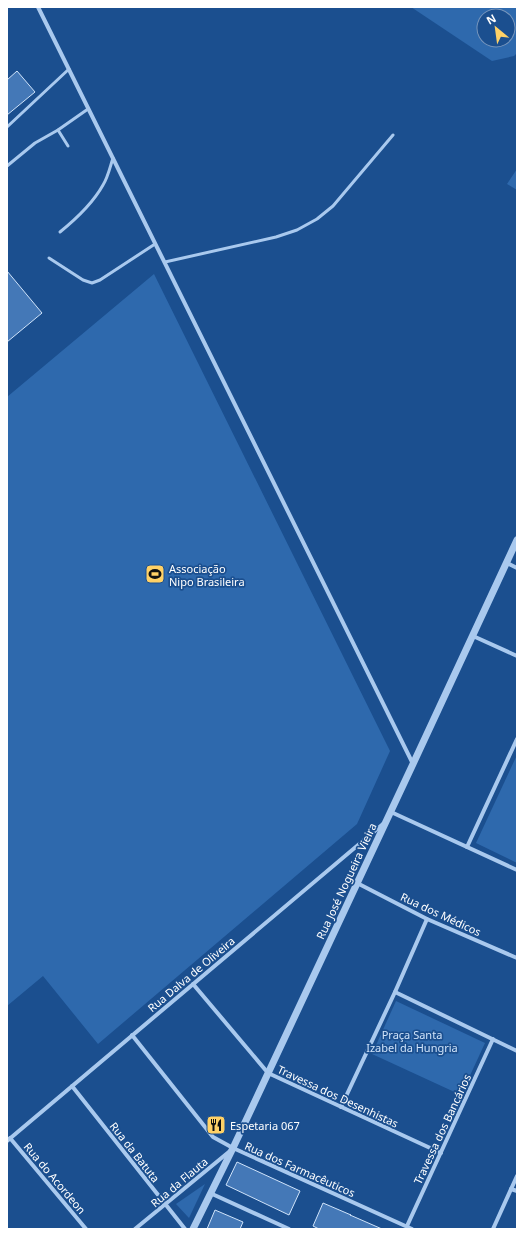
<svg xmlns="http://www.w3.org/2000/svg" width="524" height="1236" font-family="'Noto Sans',sans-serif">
<rect width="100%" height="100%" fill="#1b4f8f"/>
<g fill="#2e69ad" fill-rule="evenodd">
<path d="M411,7H517V53L514,56L492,61ZM484,16H508V40H484Z"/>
<polygon points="517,169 517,190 507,184"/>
<polygon points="154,274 390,751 357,824 98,1044 43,976 7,1006 7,397"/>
<polygon points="517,755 517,863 476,843"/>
<polygon points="396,1001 485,1043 461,1095 372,1054"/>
<polygon points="205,1184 189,1218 176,1204"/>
</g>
<g fill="#4478b7" stroke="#cfe3fa">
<polygon points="17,71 35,92 7,115 7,80"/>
<polygon points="7,271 42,313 7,342"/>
<polygon points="237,1162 300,1191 289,1215 226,1185"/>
<polygon points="323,1203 351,1215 350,1215 382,1229 319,1229 313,1226"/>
<polygon points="215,1210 243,1222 240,1229 207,1229"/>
</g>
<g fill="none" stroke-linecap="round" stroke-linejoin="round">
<g stroke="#a9c9ee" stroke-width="3">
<polyline points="7,127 69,69"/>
<polyline points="58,130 68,146"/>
<polyline points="7,166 35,143 58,130 88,109"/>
<path d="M60,232C76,219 93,203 103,185C108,177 110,167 113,158"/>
<polyline points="49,258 83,280 92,283 100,280 155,244"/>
<polyline points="165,262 276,237 297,230 317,219 333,206 393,135"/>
</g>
<g stroke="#a9c9ee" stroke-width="4">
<polyline points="38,7 413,764"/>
<polyline points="507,563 517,568"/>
<polyline points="473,636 517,656"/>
<polyline points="391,812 517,870"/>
<polyline points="467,847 517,739"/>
<polyline points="357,883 427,919 517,958"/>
<polyline points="193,984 268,1073 441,1153"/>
<polyline points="395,992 517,1051"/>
<polyline points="132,1035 213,1137 233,1148 412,1229"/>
<polyline points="72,1086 185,1229"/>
<polyline points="341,1107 395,992 427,919"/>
<polyline points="10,1138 86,1229"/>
<polyline points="7,1141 383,824"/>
<polyline points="511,1189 517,1191"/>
<polyline points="210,1193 289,1229"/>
<polyline points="407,1226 493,1039"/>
<polyline points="135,1229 230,1151"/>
<polyline points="493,1229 517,1176"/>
</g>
<polyline stroke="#a9c9ee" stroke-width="7" points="193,1229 233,1148 413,764 517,540"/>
</g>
<defs>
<symbol id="stadium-square" viewBox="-11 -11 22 22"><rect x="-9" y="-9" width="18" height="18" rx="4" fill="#ffd166" stroke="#1b4f8f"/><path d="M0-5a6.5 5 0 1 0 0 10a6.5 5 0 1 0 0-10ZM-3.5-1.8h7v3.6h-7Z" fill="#111"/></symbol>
<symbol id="restaurant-square" viewBox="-11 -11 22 22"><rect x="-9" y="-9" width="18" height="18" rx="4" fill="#ffd166" stroke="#1b4f8f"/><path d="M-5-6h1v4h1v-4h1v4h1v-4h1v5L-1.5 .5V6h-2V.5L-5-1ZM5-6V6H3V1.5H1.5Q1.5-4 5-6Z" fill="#111"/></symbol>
</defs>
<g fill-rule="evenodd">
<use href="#stadium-square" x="144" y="563" width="22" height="22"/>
<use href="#restaurant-square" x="205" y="1114" width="22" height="22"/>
</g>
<g text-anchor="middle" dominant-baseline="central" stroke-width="3.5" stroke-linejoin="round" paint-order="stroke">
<g font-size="11" fill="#fff" stroke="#1b4f8f" text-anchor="start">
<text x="169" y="568">Associação<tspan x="169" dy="13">Nipo Brasileira</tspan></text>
<text x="230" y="1125">Espetaria 067</text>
</g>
<g font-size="11" fill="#fff" stroke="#1b4f8f">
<text transform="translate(346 881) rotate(-65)">Rua José Nogueira Vieira</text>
<text transform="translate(441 914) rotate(25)">Rua dos Médicos</text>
<text transform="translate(191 974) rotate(-40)">Rua Dalva de Oliveira</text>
<text transform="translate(338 1096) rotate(25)">Travessa dos Desenhistas</text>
<text transform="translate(442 1129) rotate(-65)">Travessa dos Bancários</text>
<text transform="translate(135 1152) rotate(52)">Rua da Batuta</text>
<text transform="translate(300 1169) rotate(24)">Rua dos Farmacêuticos</text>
<text transform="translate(55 1178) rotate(50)">Rua do Acordeon</text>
<text transform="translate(179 1182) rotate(-40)">Rua da Flauta</text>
</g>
<g font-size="11" fill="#cfe3fa" stroke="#1b4f8f">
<text x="412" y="1034">Praça Santa<tspan x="412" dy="13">Izabel da Hungria</tspan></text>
</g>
</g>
<rect width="524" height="1236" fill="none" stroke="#ffffff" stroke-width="16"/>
<g transform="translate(496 28) rotate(331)"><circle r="19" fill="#1b4f8f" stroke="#7695bc"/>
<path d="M0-3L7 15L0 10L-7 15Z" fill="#ffd166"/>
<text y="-6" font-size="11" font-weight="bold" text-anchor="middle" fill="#ffffff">N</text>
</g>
</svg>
